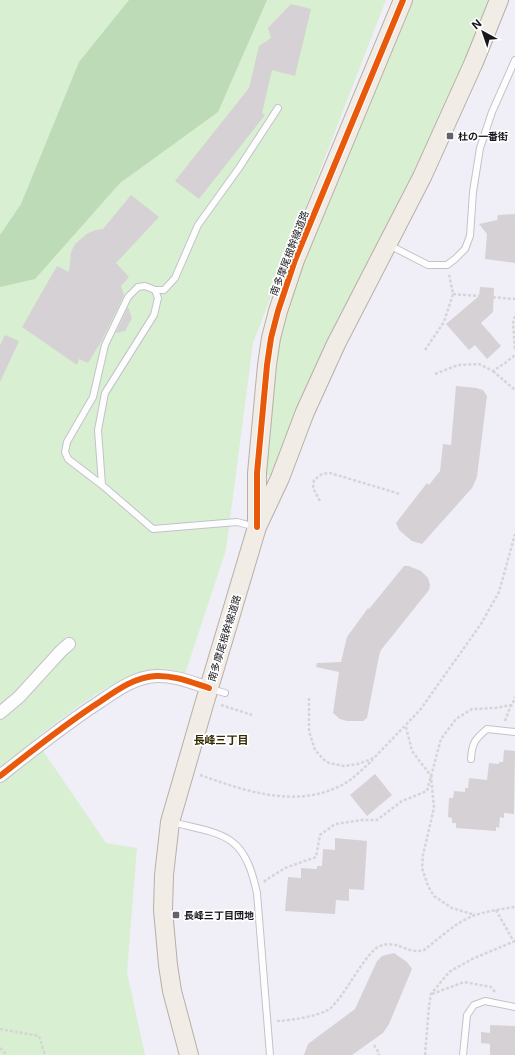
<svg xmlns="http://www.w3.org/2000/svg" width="515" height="1055" font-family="Inter,'Noto Sans JP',sans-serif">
<rect width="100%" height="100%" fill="#f0eff8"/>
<g fill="#d8efd2">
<path d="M0,0H386L253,343L226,550L185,674C178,672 171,669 164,669C126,666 64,717 35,739L106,843L137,848L127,972L145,1055H0Z"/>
<polygon points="410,0 491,0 466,63 275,478 264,474 272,385 280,331 297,275"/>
</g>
<polygon fill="#bedbb7" points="129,0 267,0 218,112 120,183 35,279 0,287 0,235 21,204 79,62"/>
<g fill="#d6d1d4">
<polygon points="291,4 311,9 295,76 272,70 262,113 265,115 199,199 175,181 249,88 259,46 271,38 268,28"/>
<polygon points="131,195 159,217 116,263 129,277 121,286 124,295 102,340 88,363 79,359 77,365 22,327 57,266 69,272 71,252 75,244 88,233 96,230 103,229"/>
<polygon points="515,214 515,263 485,259 487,234 479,224 497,220 498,215"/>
<polygon points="480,287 494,288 493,312 481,323 501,346 487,359 475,345 469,350 446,324 479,296"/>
<polygon points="128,307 132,318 125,331 116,333"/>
<polygon points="5,335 19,341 0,382 0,345"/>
<polygon points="456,386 476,388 483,390 487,396 477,477 472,488 422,544 412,541 399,530 396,523 427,483 429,485 440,471 443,444 451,445"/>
<polygon points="404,566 409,566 421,571 428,578 430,585 429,590 381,650 379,656 367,718 363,721 347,721 340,719 333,713 339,672 316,667 317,663 341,662 347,637 368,608 369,609"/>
<polygon points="504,750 515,751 514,814 504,813 504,818 500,817 499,828 496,827 496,831 456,828 456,823 452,823 452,818 448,817 449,798 453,798 454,791 465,792 465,788 468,788 469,778 487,780 489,763 499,764 499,762 503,762"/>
<polygon points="375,774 392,795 367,816 350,795"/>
<polygon points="335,838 367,841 364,890 349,889 349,901 336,900 335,914 285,911 288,877 301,878 301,868 317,869 317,866 322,866 323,849 335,850"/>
<polygon points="394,953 407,962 412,969 389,1024 383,1033 352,1055 304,1055 308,1044 355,1009 377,961 382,956"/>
<polygon points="490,1025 515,1026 515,1055 490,1055 490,1044 481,1043 481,1032 490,1033"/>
</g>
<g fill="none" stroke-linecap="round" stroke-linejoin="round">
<defs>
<g id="lane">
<polyline points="389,245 428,265 447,265 455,259 465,249 470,236 473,192 480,148 492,112 515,60"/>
<polyline points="155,290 164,290 175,278 198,225 239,168 278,108"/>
<polyline points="102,485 98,430 105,393 154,315 158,298 155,290 145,286 138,287 128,297 105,345 93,397 67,442 65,452 68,459 102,485 153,529 237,522 256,527"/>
<polyline points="211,689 225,693"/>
<path d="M471,759C472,743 475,739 487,729L515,732"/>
<path d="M172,822C189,827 216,830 231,841C247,852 253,875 257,893L270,1055"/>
<polyline points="463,1055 467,1015 474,1005 485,1001 515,1007"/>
</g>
<g id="street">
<polyline points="0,713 19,697 61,651 69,644"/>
<path d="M0,776C33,750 65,724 101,701C117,690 135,677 156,676C174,675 193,683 209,688"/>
</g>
<g id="primary">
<polyline points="257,522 257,473 267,365 271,338 278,311 295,260 403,0"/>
<polyline points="189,1055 172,991 168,965 163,910 164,875 170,822 203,708 257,527 280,478 305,412 336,344 422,177 474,62 499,0"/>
</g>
</defs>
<use href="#lane" stroke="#c3c2ca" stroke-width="8"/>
<use href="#street" stroke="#c3c2ca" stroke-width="14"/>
<use href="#primary" stroke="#b8afa7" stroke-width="20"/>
<g stroke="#d5d5d7" stroke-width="2.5" stroke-dasharray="3 2" stroke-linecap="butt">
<polyline points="453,294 515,299"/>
<polyline points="515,316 513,323 515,351"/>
<polyline points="425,350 444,322 453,294 449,274"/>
<polyline points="493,371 515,390"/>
<polyline points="435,374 458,365 479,364 493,371 505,363 515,355"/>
<polyline points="320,501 313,488 314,480 322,474 330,473 400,494"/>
<polyline points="309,698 309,731 315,750 323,759 329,763 344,766 358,764 374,758 420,710 481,624 499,592 515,534"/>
<polyline points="221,705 252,715"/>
<polyline points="505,721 511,705"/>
<polyline points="406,727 412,751 431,776 434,808 423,855 422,868 428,886 434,896 452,908 475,915"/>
<path d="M200,775C245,791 296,809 342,785C354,779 363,768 373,760"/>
<polyline points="264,882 266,880 285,868 316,857 320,835 335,824 362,820 377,820 402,801 427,791 441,739 456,719 472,709 495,708 512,705 515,697"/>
<polyline points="496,910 514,942"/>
<polyline points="432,994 464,982 491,987 495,992"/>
<path d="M277,1021C293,1020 314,1017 328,1010C332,1008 334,1004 337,1001C347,990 368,950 380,946C398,939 407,955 424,950C440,938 456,922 475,915C488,911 502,909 515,907"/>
<polyline points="0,1029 39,1036 45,1055"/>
<polyline points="374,1045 379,1053 379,1055"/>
<polyline points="0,1048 7,1055"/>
<polyline points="425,1055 429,1006 431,994 449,972 472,959 515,941"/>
</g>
<use href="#lane" stroke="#fdfdfe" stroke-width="6"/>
<use href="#street" stroke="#fdfdfe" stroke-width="12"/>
<use href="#primary" stroke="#f1ece6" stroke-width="18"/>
<defs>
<g id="cycleway">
<polyline points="257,527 257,473 267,365 271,338 278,311 295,260 403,0"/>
<path d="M0,776C33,750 65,724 101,701C117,690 135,677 156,676C174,675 193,683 209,688"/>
</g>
</defs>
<use href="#cycleway" stroke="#fff" stroke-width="8"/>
<use href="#cycleway" stroke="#e8590c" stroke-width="6"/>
</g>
<g fill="#64636a" stroke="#fff" stroke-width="1.5">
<rect x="446" y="132" width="8" height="8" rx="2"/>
<rect x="172" y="911" width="8" height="8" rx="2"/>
</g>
<g text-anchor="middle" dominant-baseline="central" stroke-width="3.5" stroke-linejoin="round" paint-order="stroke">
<g font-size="10" font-weight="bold" fill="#18171e" stroke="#fff" text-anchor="start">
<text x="458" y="136">杜の一番街</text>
<text x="184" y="915">長峰三丁目団地</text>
</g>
<g font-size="10" fill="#18171e" stroke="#fff">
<text transform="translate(289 253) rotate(-69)">南多摩尾根幹線道路</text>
<text transform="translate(224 638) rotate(-73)">南多摩尾根幹線道路</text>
</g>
<g font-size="11" font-weight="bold" fill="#332a00" stroke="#fff">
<text x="221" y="740">長峰三丁目</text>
</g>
</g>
<g transform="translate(483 32) rotate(320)" stroke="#ffffff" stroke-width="3" paint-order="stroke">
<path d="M0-3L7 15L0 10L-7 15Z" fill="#18171e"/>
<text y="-6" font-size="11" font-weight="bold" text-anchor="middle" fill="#18171e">N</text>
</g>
</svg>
